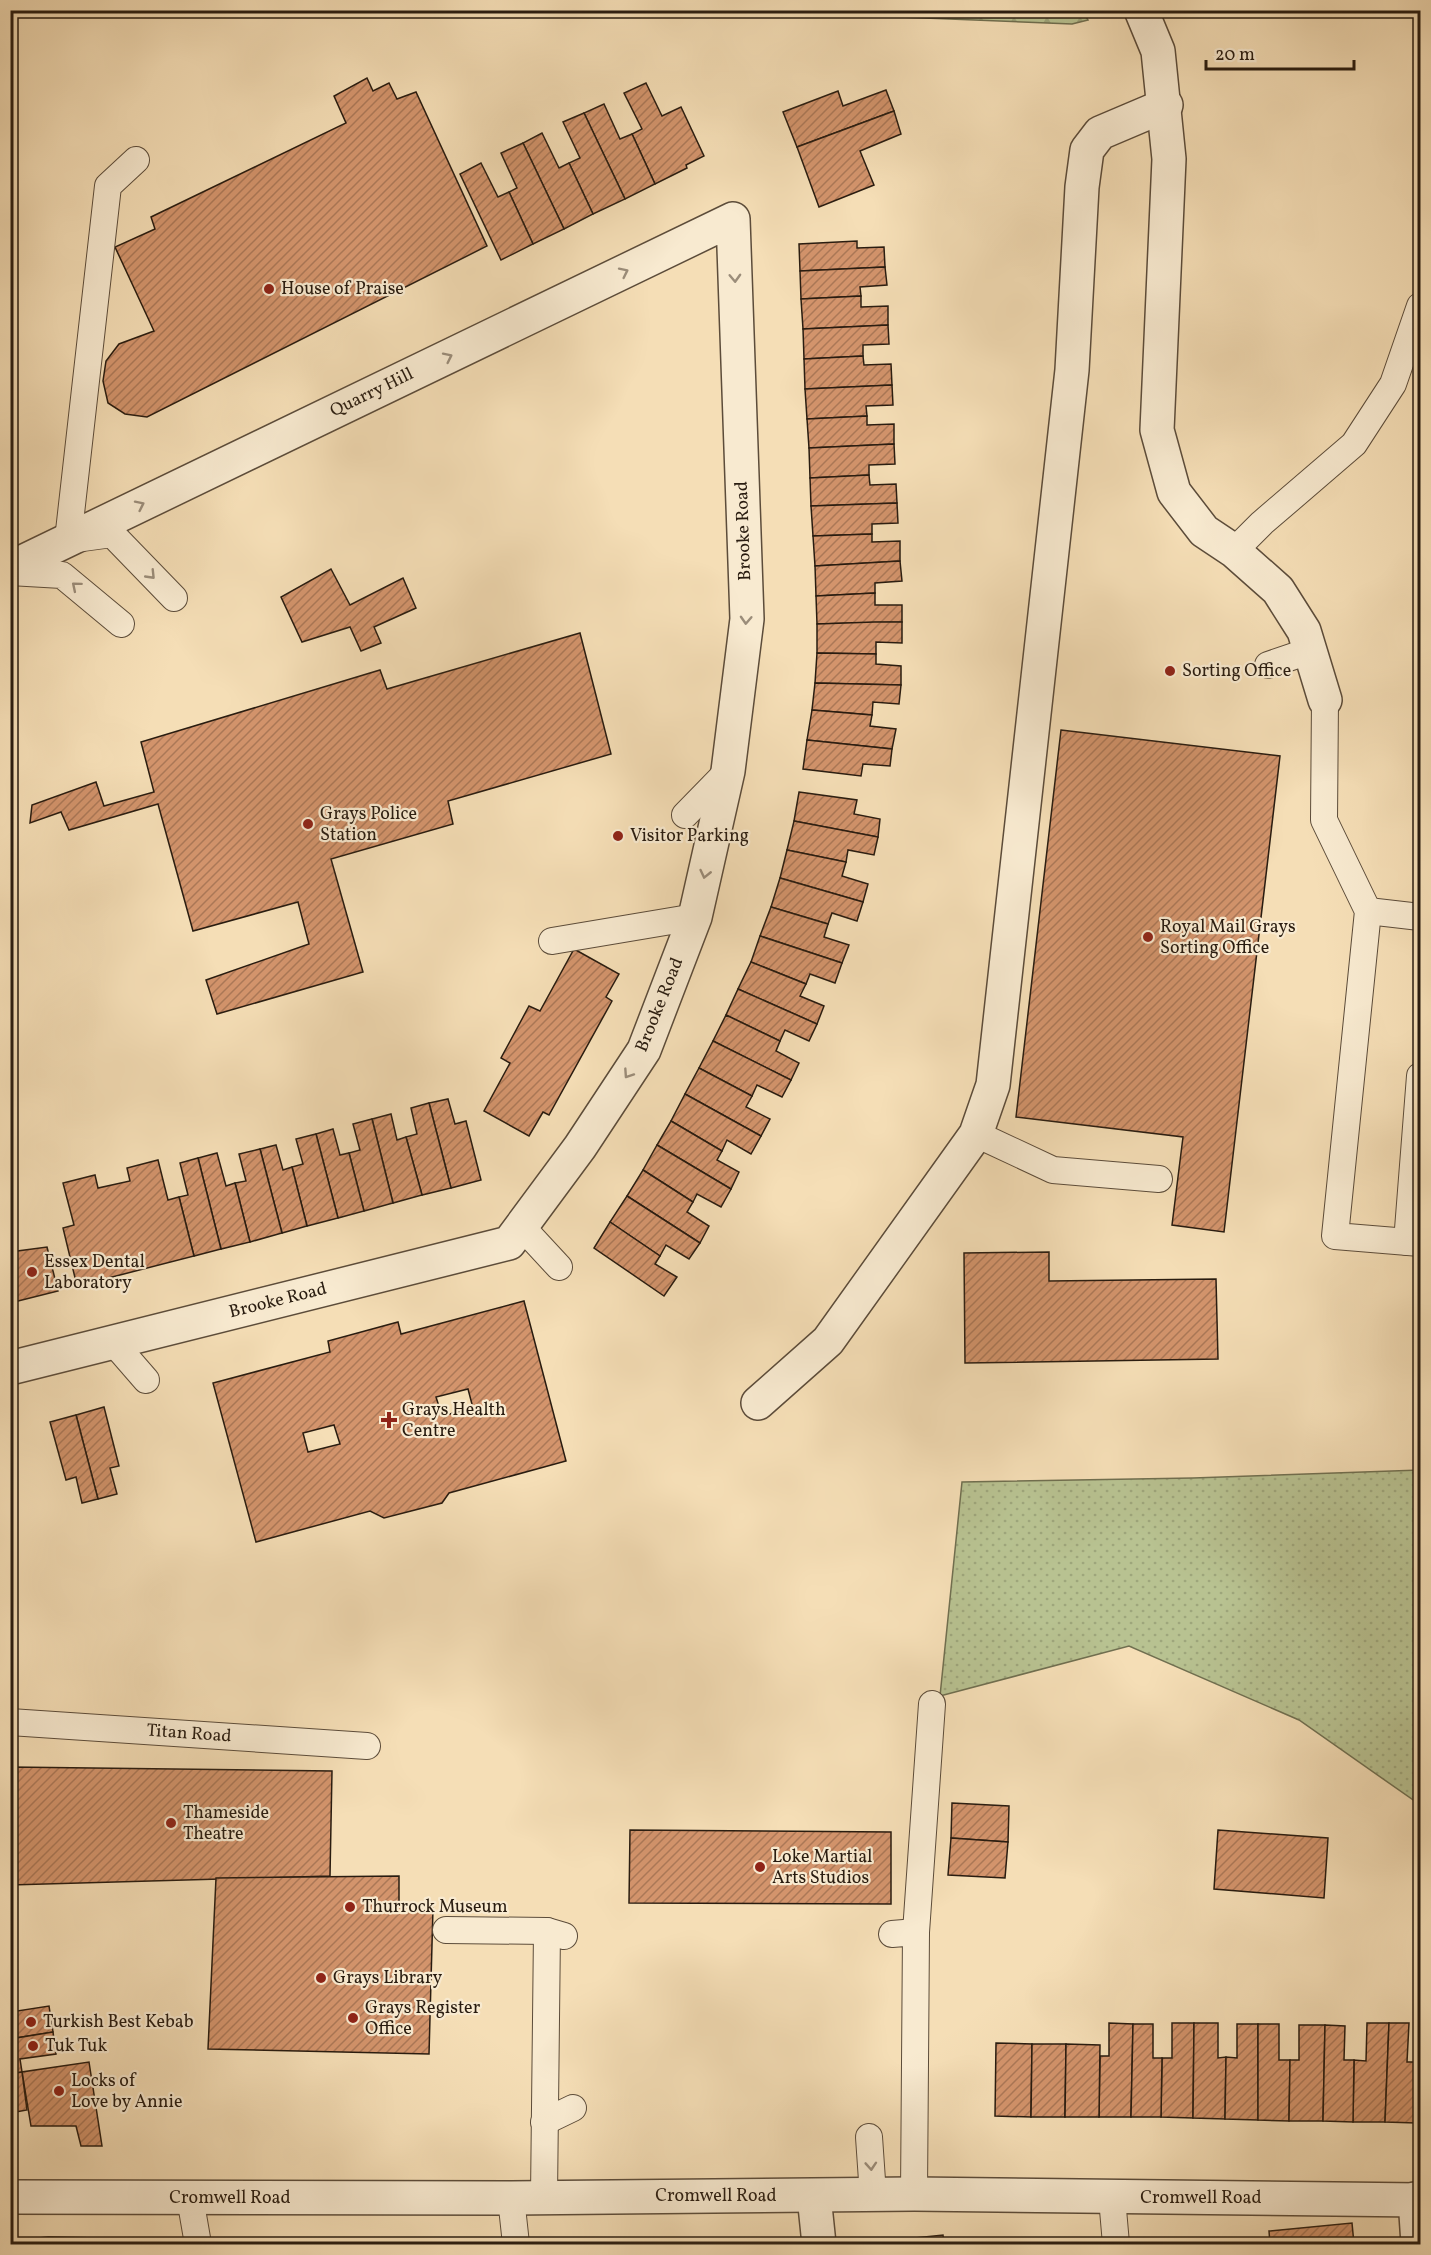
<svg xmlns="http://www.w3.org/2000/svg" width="1431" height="2255" font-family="Vollkorn,serif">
<defs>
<pattern id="grass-dots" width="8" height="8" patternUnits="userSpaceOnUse" patternTransform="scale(1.5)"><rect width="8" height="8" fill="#b8c291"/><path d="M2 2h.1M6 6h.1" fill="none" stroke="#9ea67c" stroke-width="1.8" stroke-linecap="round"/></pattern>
<pattern id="forest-firs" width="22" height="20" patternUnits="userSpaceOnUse" patternTransform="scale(1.5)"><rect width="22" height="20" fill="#b8c291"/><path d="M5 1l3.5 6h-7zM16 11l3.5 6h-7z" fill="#9ea67c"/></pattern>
<pattern id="building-hatch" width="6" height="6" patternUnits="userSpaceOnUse" patternTransform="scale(1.5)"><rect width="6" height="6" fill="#d3946c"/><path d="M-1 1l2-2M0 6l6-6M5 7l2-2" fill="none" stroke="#ab7857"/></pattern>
</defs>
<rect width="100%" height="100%" fill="#f5deb6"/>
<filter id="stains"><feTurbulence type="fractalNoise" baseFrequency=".00333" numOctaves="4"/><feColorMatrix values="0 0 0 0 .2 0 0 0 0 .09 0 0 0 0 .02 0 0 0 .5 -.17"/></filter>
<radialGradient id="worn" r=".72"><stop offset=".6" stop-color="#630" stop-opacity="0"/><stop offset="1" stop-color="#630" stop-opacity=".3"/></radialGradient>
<polygon fill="url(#grass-dots)" stroke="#706f50" stroke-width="1.5" points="1420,1470 1420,1824 1416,1802 1299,1720 1129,1646 940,1696 962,1482 1193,1478"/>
<polygon fill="url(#forest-firs)" stroke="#706f50" stroke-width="1.5" points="1082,10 1088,20 1072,24 747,11"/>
<g fill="url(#building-hatch)" stroke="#291c10" stroke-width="1.5" fill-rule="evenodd">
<polygon points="367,78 373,91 389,83 397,99 416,92 487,246 147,417 125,414 108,403 103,381 106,361 119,344 154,331 115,247 155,229 151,217 346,123 334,96"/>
<polygon points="646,83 662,116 681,107 704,156 686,165 687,168 655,184 632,134 642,129 624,93"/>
<polygon points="886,90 894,111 797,147 783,112 838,91 843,106"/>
<polygon points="604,104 620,139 632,134 655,184 625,199 584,113"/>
<polygon points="894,111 901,134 860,151 874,185 819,207 797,147"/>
<polygon points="584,113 625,199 593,214 569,163 580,158 563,122"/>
<polygon points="542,133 559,168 569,163 593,214 564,229 523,143"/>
<polygon points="523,143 564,229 533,244 509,192 517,188 501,153"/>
<polygon points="481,163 498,197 509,192 533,244 501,260 460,174"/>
<polygon points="857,241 857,248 884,247 885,267 800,271 799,244"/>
<polygon points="885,267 887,285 860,287 861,296 801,299 800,271"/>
<polygon points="861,296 861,307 888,306 888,325 803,329 801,299"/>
<polygon points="888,325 889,344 863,345 863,356 804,359 803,329"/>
<polygon points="863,356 864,365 891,364 892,385 805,389 804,359"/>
<polygon points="892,385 893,405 866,406 867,416 807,419 805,389"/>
<polygon points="867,416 867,425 894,424 894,444 809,448 807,419"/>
<polygon points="894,444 895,464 869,465 869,475 810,478 809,448"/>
<polygon points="869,475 870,485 896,484 897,503 811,506 810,478"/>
<polygon points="897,503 898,523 872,524 872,534 813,536 811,506"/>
<polygon points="872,534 872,542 900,541 900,561 815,566 813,536"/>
<polygon points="900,561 902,581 875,583 875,593 816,596 815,566"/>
<polygon points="331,569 350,605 403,578 416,608 374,627 381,643 361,651 350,627 302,642 281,597"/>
<polygon points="875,593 875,605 902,605 902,622 817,624 816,596"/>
<polygon points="874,622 902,622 902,643 876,642 876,654 817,653 817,624"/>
<polygon points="580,633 611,754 448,801 453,824 331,859 363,972 217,1014 206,980 309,944 298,902 193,931 158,804 69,830 61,812 30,823 32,805 96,782 104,806 154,792 141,742 380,670 387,689"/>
<polygon points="817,653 876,654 876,664 901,666 901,685 815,683"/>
<polygon points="815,683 901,685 899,704 873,702 872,715 812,710"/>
<polygon points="812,710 872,715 870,726 896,729 892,749 807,740"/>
<polygon points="1061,730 1280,756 1224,1232 1172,1225 1183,1137 1016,1117"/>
<polygon points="807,740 892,749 890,766 863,764 861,776 803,769"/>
<polygon points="799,792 857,800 854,814 880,819 878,837 794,821"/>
<polygon points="794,821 878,837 874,855 848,850 846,862 787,850"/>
<polygon points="787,850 846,862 842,876 868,884 863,902 780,878"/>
<polygon points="780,878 863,902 857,921 832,913 828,924 771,907"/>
<polygon points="771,907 828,924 824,937 849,945 842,963 760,936"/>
<polygon points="760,936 842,963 835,983 810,974 806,984 751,962"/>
<polygon points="574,949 619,974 606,997 612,1001 549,1115 543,1112 529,1136 484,1111 510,1063 501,1058 529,1006 540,1011"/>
<polygon points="751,962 806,984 800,996 824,1006 817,1024 738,989"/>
<polygon points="738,989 817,1024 809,1041 785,1030 780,1041 726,1015"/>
<polygon points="726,1015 780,1041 776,1051 799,1063 791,1080 713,1041"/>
<polygon points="713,1041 791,1080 782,1097 757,1085 752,1096 699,1068"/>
<polygon points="699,1068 752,1096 746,1107 770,1119 761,1136 685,1094"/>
<polygon points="685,1094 761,1136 751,1154 727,1140 722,1151 671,1121"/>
<polygon points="448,1099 455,1124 466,1121 481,1180 451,1188 429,1103"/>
<polygon points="429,1103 451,1188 422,1195 406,1137 417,1134 411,1108"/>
<polygon points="391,1114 397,1140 406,1137 422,1195 393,1203 372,1119"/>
<polygon points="372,1119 393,1203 364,1211 349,1153 360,1150 353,1124"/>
<polygon points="671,1121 722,1151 717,1160 739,1172 731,1189 657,1145"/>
<polygon points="333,1129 340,1155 349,1153 364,1211 338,1218 316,1134"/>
<polygon points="316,1134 338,1218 307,1226 292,1167 303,1164 296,1139"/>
<polygon points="276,1145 283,1170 292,1167 307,1226 282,1233 260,1149"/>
<polygon points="657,1145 731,1189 721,1207 697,1194 693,1202 643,1170"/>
<polygon points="260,1149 282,1233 250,1242 235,1183 246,1181 239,1154"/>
<polygon points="217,1153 226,1186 235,1183 250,1242 221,1249 198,1158"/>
<polygon points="198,1158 221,1249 194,1256 179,1197 188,1195 180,1163"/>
<polygon points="158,1160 168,1200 179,1197 194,1256 77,1286 63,1228 74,1225 63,1183 95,1175 98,1188 130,1181 127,1168"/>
<polygon points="643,1170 693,1202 687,1212 709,1226 700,1243 627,1196"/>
<polygon points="627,1196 700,1243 689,1259 666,1245 660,1256 610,1222"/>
<polygon points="610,1222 660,1256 655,1264 677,1277 664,1296 594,1248"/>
<polygon points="47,1247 58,1291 10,1303 10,1252"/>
<polygon points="1049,1252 1049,1281 1216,1279 1218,1359 965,1363 964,1253"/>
<path d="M524,1301L566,1461L449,1493L442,1503L384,1518L370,1511L256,1542L213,1383L330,1352L328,1341L398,1322L401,1334ZM468,1389L473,1408L442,1416L436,1397ZM334,1425L340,1444L308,1452L303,1433Z"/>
<polygon points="104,1407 119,1466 110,1468 117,1494 98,1499 76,1415"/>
<polygon points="76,1415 98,1499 82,1503 76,1477 66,1480 50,1422"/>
<polygon points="10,1767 332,1771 330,1876 10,1885"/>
<polygon points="952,1803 1009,1806 1008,1842 951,1838"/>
<polygon points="630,1830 891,1832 891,1904 629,1903"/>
<polygon points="1218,1830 1328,1838 1324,1898 1214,1889"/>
<polygon points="951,1838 1008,1842 1005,1878 948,1875"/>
<polygon points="399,1876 399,1905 433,1908 429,2054 208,2049 216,1878"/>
<polygon points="10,2006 11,2012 49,2006 53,2032 10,2039"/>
<polygon points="1109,2023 1133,2024 1131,2117 1099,2117 1100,2056 1109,2056"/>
<polygon points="1172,2023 1194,2023 1193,2118 1161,2117 1162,2058 1172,2058"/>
<polygon points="1194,2023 1218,2023 1218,2058 1226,2057 1225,2119 1193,2118"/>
<polygon points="1367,2023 1389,2023 1385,2122 1353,2122 1354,2060 1366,2061"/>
<polygon points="1389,2023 1409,2023 1407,2062 1419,2062 1416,2123 1385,2122"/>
<polygon points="1133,2024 1153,2024 1153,2058 1162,2058 1161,2117 1131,2117"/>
<polygon points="1237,2024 1258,2024 1258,2120 1225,2119 1226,2057 1237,2058"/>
<polygon points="1258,2024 1279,2024 1279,2060 1290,2060 1289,2121 1258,2120"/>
<polygon points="1299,2025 1325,2025 1323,2121 1289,2121 1290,2060 1299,2060"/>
<polygon points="1325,2025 1345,2026 1344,2060 1354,2060 1353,2122 1323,2121"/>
<polygon points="53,2032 56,2054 20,2059 22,2072 10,2074 10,2039"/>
<polygon points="996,2043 1032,2044 1031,2117 995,2116"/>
<polygon points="1032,2044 1066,2044 1065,2117 1031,2117"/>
<polygon points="1066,2044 1100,2045 1099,2117 1065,2117"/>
<polygon points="89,2062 102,2146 81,2146 76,2126 31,2126 22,2072"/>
<polygon points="1419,2062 1420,2062 1420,2124 1416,2123"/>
<polygon points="22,2072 27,2110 10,2113 10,2074"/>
<polygon points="1352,2223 1354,2244 1270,2244 1269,2231"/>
<polygon points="943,2235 944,2244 886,2244 886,2241"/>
<polygon points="48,2237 100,2238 101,2244 10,2244 10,2241"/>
<polygon points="100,2238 161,2239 162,2244 101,2244"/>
<polygon points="161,2239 177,2240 182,2244 162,2244"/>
</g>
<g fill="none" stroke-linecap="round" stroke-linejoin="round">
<defs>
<g id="lane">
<polyline points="136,160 108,186 68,540 112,534 174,598"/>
<polyline points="1234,551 1262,523 1354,444 1393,384 1420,306"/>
<polyline points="10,572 62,575 121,624"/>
<polyline points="1268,665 1309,651"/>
<polyline points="1325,700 1324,820 1368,911 1335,1236 1420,1243"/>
<polyline points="685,815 728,771"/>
<polyline points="1368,911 1420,917"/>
<polyline points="552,941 695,917"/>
<polyline points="976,1134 1053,1170 1159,1179"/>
<polyline points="521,1226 559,1267"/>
<polyline points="1407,1242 1420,1076"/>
<polyline points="113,1342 146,1380"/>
<polyline points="10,1722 367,1746"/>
<polyline points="446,1930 547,1931 564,1936"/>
<polyline points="916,1932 932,1704"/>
<polyline points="892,1934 916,1932 914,2194"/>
<polyline points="544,2122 573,2108"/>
<polyline points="869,2137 873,2195"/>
<polyline points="544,2196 547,1931"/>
<polyline points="190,2198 198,2244"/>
<polyline points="511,2198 516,2244"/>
<polyline points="1112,2198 1116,2244"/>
</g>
<g id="street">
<polyline points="1141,10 1158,51 1169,159 1157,430 1174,492 1204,531 1234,551 1278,590 1304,631 1325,700"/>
<polyline points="10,568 733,219 747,619 728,771 695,917 644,1050 580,1147 509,1243 10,1368"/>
<polyline points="758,1403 828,1341 976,1134 993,1085 1072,370 1082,187 1087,150 1100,133 1166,105"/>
<polyline points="814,2196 819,2244"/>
<polyline points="10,2197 511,2198 914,2194 1420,2200"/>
<polyline points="1415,2199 1418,2244"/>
</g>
</defs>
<use href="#lane" stroke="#5c4c3a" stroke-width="28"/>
<use href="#street" stroke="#5c4c3a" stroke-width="36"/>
<use href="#lane" stroke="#f8ead0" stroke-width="26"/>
<use href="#street" stroke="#f8ead0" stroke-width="33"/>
</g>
<defs><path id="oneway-chevron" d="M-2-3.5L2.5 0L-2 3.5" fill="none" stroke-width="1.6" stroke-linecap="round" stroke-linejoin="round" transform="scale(1.5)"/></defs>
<g stroke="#9b8d7a">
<use href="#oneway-chevron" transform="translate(624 272) rotate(-26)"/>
<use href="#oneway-chevron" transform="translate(735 278) rotate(88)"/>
<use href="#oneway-chevron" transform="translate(448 357) rotate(-26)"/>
<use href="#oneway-chevron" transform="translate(140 505) rotate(-26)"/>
<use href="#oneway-chevron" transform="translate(151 575) rotate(46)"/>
<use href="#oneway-chevron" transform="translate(76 586) rotate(-140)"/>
<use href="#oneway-chevron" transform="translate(746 620) rotate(93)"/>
<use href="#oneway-chevron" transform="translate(705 874) rotate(103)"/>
<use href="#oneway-chevron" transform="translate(628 1074) rotate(124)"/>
<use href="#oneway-chevron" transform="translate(871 2166) rotate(86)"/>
</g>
<g fill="#8f2418" stroke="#f8ead0" stroke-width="2">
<circle cx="269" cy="289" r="6"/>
<circle cx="1170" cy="671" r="6"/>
<circle cx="308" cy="824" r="6"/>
<circle cx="618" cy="836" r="6"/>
<circle cx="1148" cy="937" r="6"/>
<circle cx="32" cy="1272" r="6"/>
<path d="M386 1411h6v6h6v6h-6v6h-6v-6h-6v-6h6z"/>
<circle cx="171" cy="1823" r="6"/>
<circle cx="760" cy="1867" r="6"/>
<circle cx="350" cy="1907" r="6"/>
<circle cx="321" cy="1978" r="6"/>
<circle cx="353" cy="2018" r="6"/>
<circle cx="31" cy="2022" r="6"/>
<circle cx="33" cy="2046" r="6"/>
<circle cx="59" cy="2091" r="6"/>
</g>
<g text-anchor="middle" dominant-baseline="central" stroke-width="4.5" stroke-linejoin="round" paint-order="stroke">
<g font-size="18" fill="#291c10" stroke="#f8ead0" text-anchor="start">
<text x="281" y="289">House of Praise</text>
<text x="1182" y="671">Sorting Office</text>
<text x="320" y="814">Grays Police<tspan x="320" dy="21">Station</tspan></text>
<text x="630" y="836">Visitor Parking</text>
<text x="1160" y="927">Royal Mail Grays<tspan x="1160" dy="21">Sorting Office</tspan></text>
<text x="44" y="1262">Essex Dental<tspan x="44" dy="21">Laboratory</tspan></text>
<text x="402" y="1410">Grays Health<tspan x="402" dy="21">Centre</tspan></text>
<text x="183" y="1813">Thameside<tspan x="183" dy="21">Theatre</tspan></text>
<text x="772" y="1857">Loke Martial<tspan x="772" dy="21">Arts Studios</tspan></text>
<text x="362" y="1907">Thurrock Museum</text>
<text x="333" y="1978">Grays Library</text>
<text x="365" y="2008">Grays Register<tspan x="365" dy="21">Office</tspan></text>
<text x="43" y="2022">Turkish Best Kebab</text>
<text x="45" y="2046">Tuk Tuk</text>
<text x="71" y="2081">Locks of<tspan x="71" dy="21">Love by Annie</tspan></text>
</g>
<g font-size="18" fill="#291c10" stroke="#f8ead0">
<text transform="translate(372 393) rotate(-26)">Quarry Hill</text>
<text transform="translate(744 531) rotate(-92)">Brooke Road</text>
<text transform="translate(660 1005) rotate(-68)">Brooke Road</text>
<text transform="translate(278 1301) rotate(-14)">Brooke Road</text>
<text transform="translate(189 1734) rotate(4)">Titan Road</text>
<text x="716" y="2196">Cromwell Road</text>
<text x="230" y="2198">Cromwell Road</text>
<text x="1201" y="2198">Cromwell Road</text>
</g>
</g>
<rect width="1431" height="2255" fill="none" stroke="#f5deb6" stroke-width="36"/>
<rect x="12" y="12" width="1407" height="2231" fill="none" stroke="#291c10" stroke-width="3"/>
<rect x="18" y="18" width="1395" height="2219" fill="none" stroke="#291c10" stroke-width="1.5"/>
<path d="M1206 60v9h148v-9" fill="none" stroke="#291c10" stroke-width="3"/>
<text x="1215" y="60" font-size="18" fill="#291c10" stroke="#f8ead0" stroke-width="4.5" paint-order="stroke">20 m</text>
<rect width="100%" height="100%" filter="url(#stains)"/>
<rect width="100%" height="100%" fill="url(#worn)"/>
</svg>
